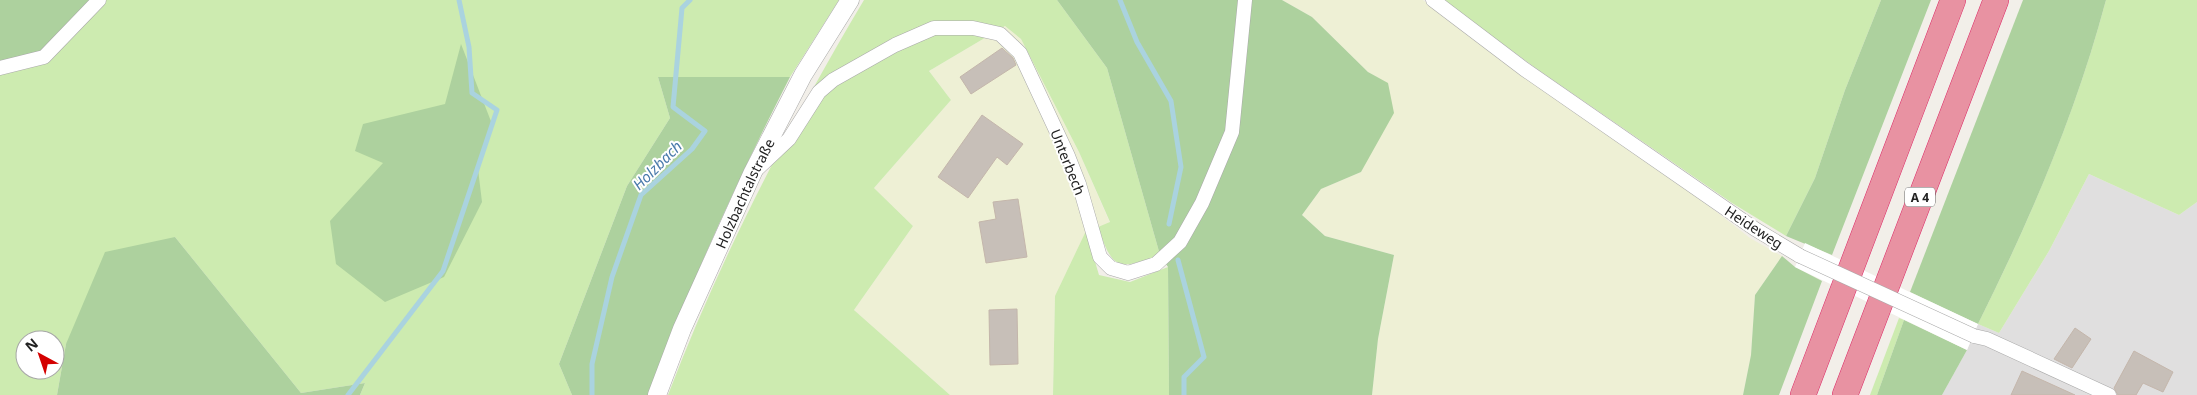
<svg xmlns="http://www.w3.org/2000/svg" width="2197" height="395" font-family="'Noto Sans',sans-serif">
<rect width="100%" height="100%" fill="#f2efe9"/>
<polygon fill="#e0dfdf" points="2089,174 2179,215 2197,202 2197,395 1942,395 1967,350 1978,324 1999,333 2049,251"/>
<g fill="#eef0d5">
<polygon points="1282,0 1423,0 1509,65 1691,192 1750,238 1782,256 1755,295 1751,355 1743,395 1372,395 1378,339 1394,255 1325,236 1302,215 1321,189 1361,172 1388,84 1368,72 1312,17"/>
<polygon points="1005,26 1021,39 1079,152 1110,223 1098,227 1055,296 1053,395 950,395 854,310 913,226 874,188 951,100 929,71"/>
</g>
<g fill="#cdebb0" fill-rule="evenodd">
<path d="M99,0H839L790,77H658L670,118L627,186L559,364L572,395H360L365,383L301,393L175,237L66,344L57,395H0V68ZM25,340H55V370H25Z"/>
<path d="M864,0H1057L1107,68L1160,255C1118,270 1113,271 1098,227L1110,222L1079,152L1021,39L1005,26L929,71L951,100L874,188L913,226L854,310L950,395H668C720,258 789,126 864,0Z"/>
<polygon points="1443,0 1881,0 1845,90 1815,178 1786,236 1732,203 1537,69"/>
<path d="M2106,0H2197V202L2179,215L2089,174L2049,251L1999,333L1978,324C2030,220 2076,113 2106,0Z"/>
<polygon points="1086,231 1099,275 1130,282 1168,267 1169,395 1053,395 1055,296"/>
<polygon points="1899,318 1904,320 1877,395 1870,395"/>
</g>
<g fill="#add19e">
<polygon points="0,0 99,0 44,57 0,68"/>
<polygon points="1057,0 1282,0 1312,17 1368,72 1388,83 1394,113 1361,172 1321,189 1302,215 1325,236 1394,255 1378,339 1372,395 1169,395 1168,267 1160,255 1107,68"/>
<polygon points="1881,0 1931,0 1832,255 1786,236 1815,178 1845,90"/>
<path d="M2023,0H2106C2076,113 2030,220 1978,324L1910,292Z"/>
<polygon points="461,44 492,124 478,169 482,202 444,277 385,302 336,264 330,221 383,163 355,151 363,124 445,104"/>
<path d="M658,77H790C736,182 690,285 648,395H572L559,364L627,186L670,118Z"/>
<polygon points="175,237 301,393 365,383 360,395 57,395 66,344 105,252"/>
<polygon points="1782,256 1795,267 1822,281 1779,395 1743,395 1751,355 1755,295"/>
<polygon points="1904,320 1967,350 1942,395 1877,395"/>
</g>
<polygon fill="#fff" points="1805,243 1978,324 1967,350 1795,267"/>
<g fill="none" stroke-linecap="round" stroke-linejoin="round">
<g stroke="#aad3df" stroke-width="5">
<polyline points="1120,0 1137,42 1171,101 1181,167 1169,224"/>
<polyline points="1178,260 1204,357 1184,377 1184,395"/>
<polyline points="348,395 443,271 497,110 472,93 469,47 459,0"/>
<polyline points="592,395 592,364 612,277 641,195 692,149 705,131 673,107 682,8 690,0"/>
</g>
</g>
<g fill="#c7bfb8" stroke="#c4b6ab">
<polygon points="1002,48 1013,58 1016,65 971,94 960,77"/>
<polygon points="982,115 1023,144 1007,165 997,157 968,198 938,177"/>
<polygon points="1018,199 1027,257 986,263 979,222 996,219 993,202"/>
<polygon points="1017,309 1018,364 990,365 989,310"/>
<polygon points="2075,328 2091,339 2072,368 2054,359"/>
<polygon points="2134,351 2173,372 2163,392 2143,383 2136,395 2118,395 2114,388"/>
<polygon points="2022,371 2075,395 2011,395"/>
</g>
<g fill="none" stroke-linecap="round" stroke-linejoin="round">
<defs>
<g id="minor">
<polyline points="1433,0 1524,69 1755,229 1800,256"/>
<polyline points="0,68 44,57 99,0"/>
<polyline points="757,169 789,139 819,92 833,80 895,45 934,28 973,28 1000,34 1020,53 1068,156 1079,184 1100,257 1111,268 1128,273 1156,264 1180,242 1202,203 1232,132 1245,0"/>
<polyline points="1974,336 1987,339 2109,395"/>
</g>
<g id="tertiary">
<path id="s1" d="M657,395L682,329L753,172L803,75L850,0"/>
</g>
<g id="motorway">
<polyline points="1803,395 1953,0"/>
<polyline points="1845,395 1996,0"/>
</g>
</defs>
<use href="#minor" stroke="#a9a9a9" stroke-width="15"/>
<use href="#tertiary" stroke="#a9a9a9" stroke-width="19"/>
<use href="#motorway" stroke="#dc2a67" stroke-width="26"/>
<use href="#minor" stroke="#fff" stroke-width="14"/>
<use href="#tertiary" stroke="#fff" stroke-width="18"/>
<use href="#motorway" stroke="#e892a2" stroke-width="25"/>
<defs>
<polyline id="minor-bridge" points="1800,256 1974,336"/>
</defs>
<use href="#minor-bridge" stroke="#a9a9a9" stroke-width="15" stroke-linecap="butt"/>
<use href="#minor-bridge" stroke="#fff" stroke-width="14"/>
</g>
<g text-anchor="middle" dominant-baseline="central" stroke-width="4" stroke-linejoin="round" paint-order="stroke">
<rect fill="#fff" stroke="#646464" stroke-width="1" x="1905" y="187.5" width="30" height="19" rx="4"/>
<g font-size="12" font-weight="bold" fill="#222">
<text x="1920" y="197">A 4</text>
</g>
<g font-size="14" fill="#222" stroke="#fff">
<text transform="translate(1068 162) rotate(68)">Unterbech</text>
<text stroke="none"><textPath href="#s1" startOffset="220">Holzbachtalstraße</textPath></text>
<text transform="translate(1754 227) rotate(33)">Heideweg</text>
</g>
<g font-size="15" font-style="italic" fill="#4a7aab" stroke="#fff">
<text transform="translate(657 165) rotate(-45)">Holzbach</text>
</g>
</g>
<g transform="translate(40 355) rotate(320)"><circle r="24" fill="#ffffff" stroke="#a7a7a7"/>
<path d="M0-4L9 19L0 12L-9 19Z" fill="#d40000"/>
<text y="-8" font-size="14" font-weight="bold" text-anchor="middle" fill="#222222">N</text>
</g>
</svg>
